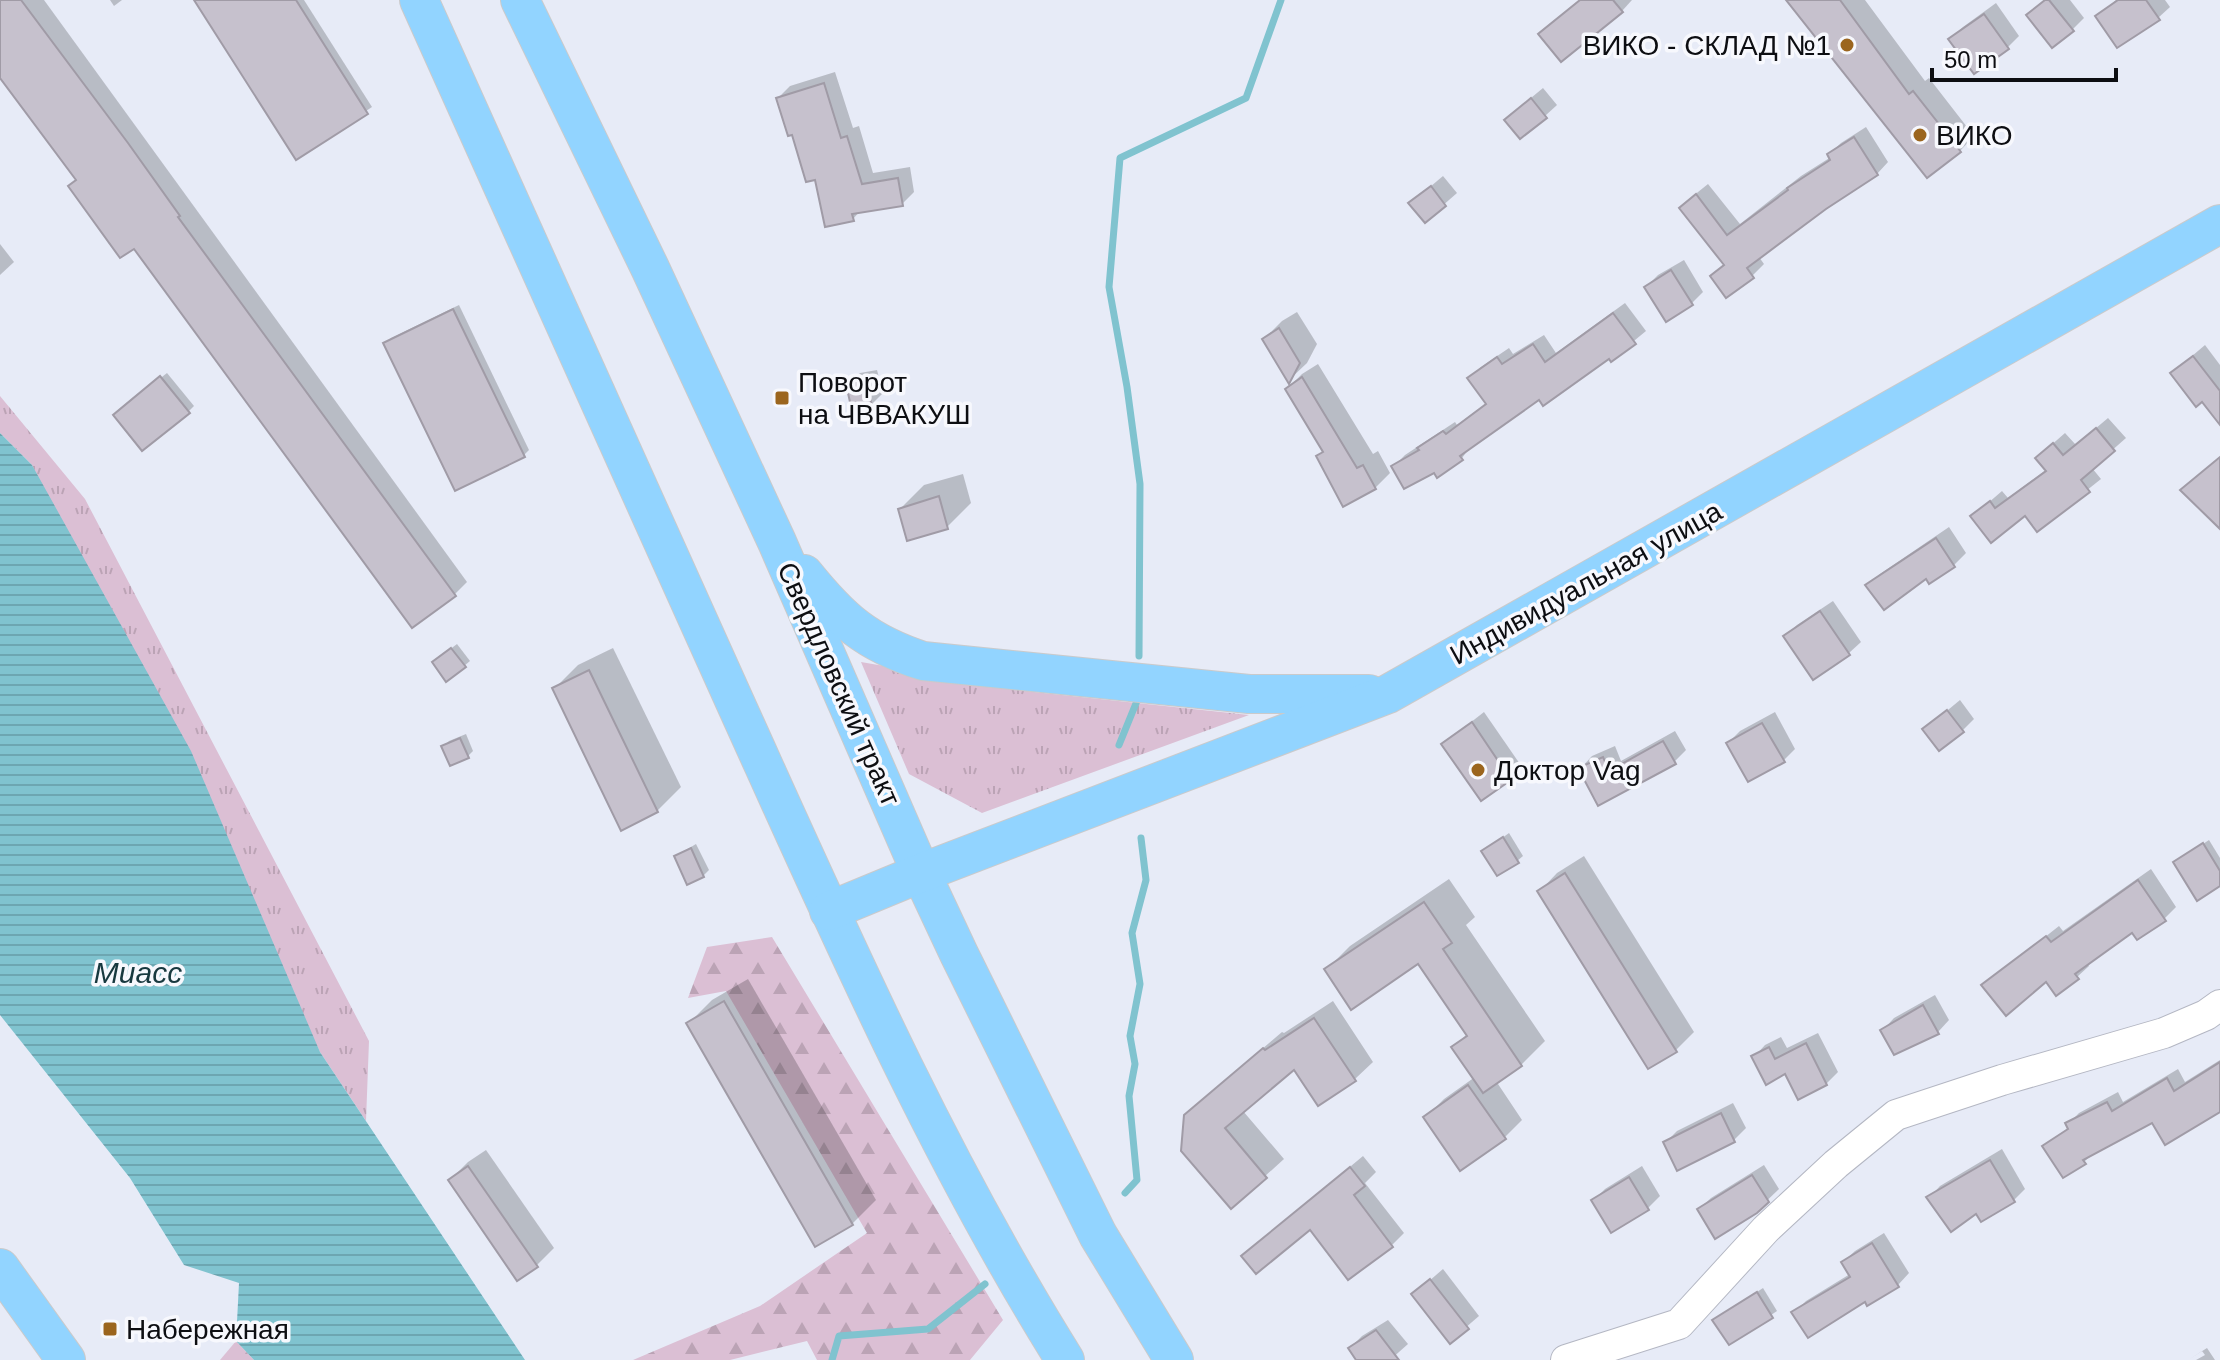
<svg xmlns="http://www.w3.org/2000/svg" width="2220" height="1360" font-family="Helvetica,sans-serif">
<defs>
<pattern id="grass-tufts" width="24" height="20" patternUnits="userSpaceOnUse" patternTransform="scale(2)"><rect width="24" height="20" fill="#dbbfd4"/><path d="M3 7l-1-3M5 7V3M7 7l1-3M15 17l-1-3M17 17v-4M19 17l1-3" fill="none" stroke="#bba3b5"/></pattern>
<pattern id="forest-firs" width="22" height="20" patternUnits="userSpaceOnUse" patternTransform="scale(2)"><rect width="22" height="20" fill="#dbbfd4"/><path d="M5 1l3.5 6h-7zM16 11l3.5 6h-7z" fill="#bba3b5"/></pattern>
<pattern id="water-rules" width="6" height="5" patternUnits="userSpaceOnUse" patternTransform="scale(2)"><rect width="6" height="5" fill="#80c3cf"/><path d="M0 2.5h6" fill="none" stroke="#6da6b1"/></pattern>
</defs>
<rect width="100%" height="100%" fill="#e7ebf7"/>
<g fill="url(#grass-tufts)">
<polygon points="0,396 85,499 369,1041 366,1121 320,1052 32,465 0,433"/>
<polygon points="861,662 1034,692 1249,715 982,813 909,774"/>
</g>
<g fill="url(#forest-firs)">
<polygon points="772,937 1003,1320 970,1360 817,1360 807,1341 730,1360 633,1360 760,1306 867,1233 726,991 688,998 707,947"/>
<polygon points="236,1341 254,1360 220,1360"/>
</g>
<polygon fill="url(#water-rules)" points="0,433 32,465 191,751 320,1052 525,1360 254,1360 236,1341 239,1283 184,1265 130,1178 0,1015"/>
<g fill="#0003">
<polygon points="4,0 44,0 467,582 454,595 134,246 77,179 0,74 0,3"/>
<polygon points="110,0 122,0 114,6"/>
<polygon points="197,0 304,0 372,107 297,157"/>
<polygon points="1580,0 1632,0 1622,11"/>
<polygon points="1788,0 1865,0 1925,81 1929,78 1974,136 1960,151"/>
<polygon points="2044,0 2070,0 2084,18 2072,30 2029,15"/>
<polygon points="2116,0 2165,0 2170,7 2158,18 2098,16"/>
<polygon points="1996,3 2019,36 2008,47 1951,39 1963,27"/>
<polygon points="835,72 853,128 859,126 873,173 910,167 914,192 902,204 860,211 853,219 816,177 793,132 778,98 790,86"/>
<polygon points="1543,88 1557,105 1545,116 1519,108"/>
<polygon points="1866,127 1888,162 1877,174 1825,208 1759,257 1764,264 1752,276 1712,276 1725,263 1681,208 1693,196 1708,184 1740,224 1801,176 1831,157 1829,154 1841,143"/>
<polygon points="1443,176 1457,193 1425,221 1411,203"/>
<polygon points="0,244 14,262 0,275"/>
<polygon points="1684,260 1703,292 1692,303 1646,287 1658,275"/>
<polygon points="1625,303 1646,331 1612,359 1609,356 1540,397 1471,446 1462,458 1434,470 1394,466 1405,455 1455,422 1457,425 1487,403 1470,378 1481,367 1509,348 1513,354 1544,335 1556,353"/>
<polygon points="459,305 529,450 524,455 385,344 391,338"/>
<polygon points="1297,312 1317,344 1307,363 1289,380 1264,339 1282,321"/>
<polygon points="2205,345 2220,365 2220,422 2202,400 2172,373"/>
<polygon points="1318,364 1373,454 1378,451 1390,473 1375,488 1318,457 1325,450 1287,389 1302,374"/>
<polygon points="877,370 883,393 871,405 848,385 860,373"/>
<polygon points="167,373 194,406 188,412 120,410"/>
<polygon points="2108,418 2126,438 2092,468 2101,479 2037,530 2025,514 1973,516 2002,491 2008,498 2047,469 2049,447 2065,433 2076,445"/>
<polygon points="963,474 971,503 947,527 900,509 924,485"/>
<polygon points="1949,527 1966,553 1954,565 1930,581 1927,576 1868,586 1880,574"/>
<polygon points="1833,601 1861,642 1849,653 1813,677 1786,637 1797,625"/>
<polygon points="457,644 470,661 464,666 440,657"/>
<polygon points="613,648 681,787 657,811 554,689 578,665"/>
<polygon points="1960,700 1974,719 1962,731 1925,729"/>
<polygon points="1484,712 1522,767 1510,778 1481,798 1443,744"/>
<polygon points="1775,712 1795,749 1783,761 1728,743 1740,731"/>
<polygon points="1675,731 1686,750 1674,762 1598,804 1581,768 1592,756 1615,746 1621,761"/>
<polygon points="466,734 473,751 468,756 444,746 449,741"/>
<polygon points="1509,833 1523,856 1517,861 1484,851"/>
<polygon points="2209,840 2220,858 2220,884 2176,862"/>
<polygon points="696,844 709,870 703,876 676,856"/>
<polygon points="1584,856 1694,1032 1676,1050 1540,891 1557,873"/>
<polygon points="2151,869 2176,907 2164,919 2133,930 2087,963 2089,966 2077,977 1983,986 2059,926 2063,931"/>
<polygon points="1449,879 1475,917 1466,925 1545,1041 1521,1065 1496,1081 1522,1120 1504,1138 1426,1117 1444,1099 1475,1077 1454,1047 1467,1034 1418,961 1326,970 1350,946"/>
<polygon points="748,979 876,1200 852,1224 688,1024 712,1000"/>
<polygon points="1935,995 1949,1020 1938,1032 1883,1030 1894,1018"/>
<polygon points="1333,1001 1373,1062 1355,1079 1294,1067 1243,1111 1284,1159 1231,1207 1205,1098 1282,1032 1284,1033"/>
<polygon points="1818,1033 1838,1072 1826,1084 1786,1072 1754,1057 1765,1045 1781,1037 1787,1048"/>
<polygon points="2220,1060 2220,1110 2153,1121 2094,1152 2084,1162 2045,1147 2069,1127 2068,1124 2079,1113 2118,1092 2123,1102 2178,1069 2185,1082"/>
<polygon points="1733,1103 1746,1128 1734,1140 1678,1168 1665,1143 1677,1131"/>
<polygon points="2002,1149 2025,1189 2014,1200 1977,1212 1929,1198 1940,1186"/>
<polygon points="486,1150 554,1248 536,1266 450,1180 468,1162"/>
<polygon points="1363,1156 1376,1172 1365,1183 1404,1233 1392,1245 1311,1227 1243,1256"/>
<polygon points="1764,1165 1779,1189 1756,1211 1699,1209 1711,1198"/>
<polygon points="1642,1166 1660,1196 1648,1208 1612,1230 1594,1200 1605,1189"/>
<polygon points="1884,1233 1909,1273 1898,1285 1866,1299 1794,1313 1806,1301 1850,1274 1843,1262 1855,1251"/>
<polygon points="1443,1269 1479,1316 1450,1341 1414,1294"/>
<polygon points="1763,1288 1777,1311 1729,1343 1715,1320"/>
<polygon points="1388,1320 1408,1344 1390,1360 1358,1360 1350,1348 1362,1336"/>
<polygon points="2207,1348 2215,1360 2196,1360 2205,1355 2202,1351 2188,1360"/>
</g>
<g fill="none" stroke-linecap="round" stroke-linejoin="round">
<g stroke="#80c3cf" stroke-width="7">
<polyline points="1139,656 1140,484 1127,387 1109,287 1120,158 1246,98 1281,0"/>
<polyline points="1119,745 1139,696"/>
<polyline points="1125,1193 1137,1180 1129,1096 1135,1064 1130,1036 1140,984 1132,933 1146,880 1141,838"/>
<polyline points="832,1360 839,1336 928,1329 985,1284"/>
</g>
</g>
<g fill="#c6c1cd" stroke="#a09ba6" stroke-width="2">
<polygon points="0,0 21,0 128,143 180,216 178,217 456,596 412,628 134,249 120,258 68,186 76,180 0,78"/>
<polygon points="194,0 296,0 368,114 296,160"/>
<polygon points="1580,0 1613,0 1623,12 1561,62 1538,34"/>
<polygon points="1786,0 1840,0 1909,94 1913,91 1961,152 1927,178"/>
<polygon points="2045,0 2049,0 2074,31 2052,48 2026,15"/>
<polygon points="2118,0 2146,0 2160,20 2117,48 2095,16"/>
<polygon points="1984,14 2009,49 1974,74 1948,39"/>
<polygon points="824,83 841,138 847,136 862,184 898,178 903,206 852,214 854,221 825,227 815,180 806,182 792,135 788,136 776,98"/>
<polygon points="1531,98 1547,118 1520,139 1504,120"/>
<polygon points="1854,137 1878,175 1826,209 1747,268 1754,278 1726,298 1710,276 1724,265 1679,208 1696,194 1727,235 1788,190 1787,188 1830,160 1827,154"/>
<polygon points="1431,186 1446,206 1425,223 1408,203"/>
<polygon points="1671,270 1693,305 1666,322 1644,287"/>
<polygon points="453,309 525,457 455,491 383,343"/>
<polygon points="1613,313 1636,344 1611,362 1609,359 1543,406 1539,400 1460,456 1463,460 1437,478 1434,473 1404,489 1391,466 1419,450 1417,448 1443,431 1446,434 1486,404 1467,378 1497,357 1502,364 1533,344 1545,362"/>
<polygon points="1279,328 1300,363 1289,384 1262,339"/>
<polygon points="2193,356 2220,391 2220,425 2202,402 2196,407 2170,373"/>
<polygon points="160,376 190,413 142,451 113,415"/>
<polygon points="1302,377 1357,468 1363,465 1376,489 1343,507 1316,456 1323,452 1285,389"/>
<polygon points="866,380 872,407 852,411 846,384"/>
<polygon points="2096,428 2115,451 2081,480 2090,492 2037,532 2025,516 1991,543 1970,516 1990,501 1995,508 2046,471 2035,458 2053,443 2063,455"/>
<polygon points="2220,457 2220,529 2180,490"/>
<polygon points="939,496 948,529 907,541 898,509"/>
<polygon points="1936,538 1955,567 1929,584 1926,579 1884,610 1865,585"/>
<polygon points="1820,611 1850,655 1813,680 1783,636"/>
<polygon points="451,648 466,667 446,682 432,662"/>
<polygon points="589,670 658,812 621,831 552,688"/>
<polygon points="1947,710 1964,732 1939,751 1922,729"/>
<polygon points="1472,722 1511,780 1481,801 1441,744"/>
<polygon points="1762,723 1785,762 1748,782 1726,743"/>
<polygon points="460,738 469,758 450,766 441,746"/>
<polygon points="1663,741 1676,764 1598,806 1578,768 1603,757 1609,771"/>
<polygon points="1503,837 1519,863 1497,876 1481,851"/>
<polygon points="2203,843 2220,871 2220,886 2197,901 2173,862"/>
<polygon points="691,848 704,877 687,885 674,856"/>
<polygon points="1565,873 1677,1052 1648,1069 1537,891"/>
<polygon points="2138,880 2166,921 2137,940 2132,933 2075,974 2079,979 2056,996 2046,982 2006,1016 1981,985 2046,936 2051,942"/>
<polygon points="1424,902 1452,943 1443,949 1522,1066 1483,1093 1451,1047 1467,1036 1418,964 1351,1010 1324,969"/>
<polygon points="724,1001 853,1225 815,1247 686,1023"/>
<polygon points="1923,1005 1939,1034 1894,1055 1880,1030"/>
<polygon points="1314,1018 1356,1081 1318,1106 1294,1070 1225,1128 1267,1178 1231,1209 1181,1151 1184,1115 1263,1048 1265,1050"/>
<polygon points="1806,1043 1827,1085 1798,1100 1785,1074 1766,1085 1751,1056 1769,1047 1775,1059"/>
<polygon points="2220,1062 2220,1112 2165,1145 2152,1123 2083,1160 2086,1164 2063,1178 2042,1146 2068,1129 2065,1123 2107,1102 2112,1111 2167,1078 2174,1091"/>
<polygon points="1468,1085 1506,1139 1460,1171 1423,1117"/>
<polygon points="1721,1113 1735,1142 1677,1171 1663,1142"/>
<polygon points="1990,1160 2015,1202 1981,1222 1976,1214 1951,1232 1926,1197"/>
<polygon points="468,1166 538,1267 517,1281 448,1180"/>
<polygon points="1350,1167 1365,1186 1354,1195 1393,1247 1348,1280 1310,1230 1256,1274 1241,1256"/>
<polygon points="1752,1175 1769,1202 1757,1213 1715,1239 1697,1209"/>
<polygon points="1629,1177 1649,1210 1611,1233 1591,1200"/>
<polygon points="1872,1243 1899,1287 1867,1306 1865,1302 1808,1338 1791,1312 1850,1277 1841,1262"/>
<polygon points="1430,1279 1469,1329 1450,1344 1411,1294"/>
<polygon points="1757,1292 1773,1318 1729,1345 1712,1320"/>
<polygon points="1376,1330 1399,1360 1356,1360 1348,1348"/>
</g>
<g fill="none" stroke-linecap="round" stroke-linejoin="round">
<defs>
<polyline id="minor" points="1566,1360 1679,1324 1766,1229 1836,1164 1896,1115 2002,1080 2164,1033 2206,1015 2220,1005"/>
<g id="major">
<path d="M419,0C526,237 633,474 739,711C839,932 936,1154 1065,1360"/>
<polyline points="520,0 650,268 777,542 921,873 959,954 1098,1235 1174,1360"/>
<path d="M804,574C841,620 867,643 923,661L1249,694H1369"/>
<polyline points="829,911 921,873 1388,694 2220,224"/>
<polyline points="0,1268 66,1360"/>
</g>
</defs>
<use href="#minor" stroke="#b4b7c3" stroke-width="32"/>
<use href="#major" stroke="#cacacb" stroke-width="40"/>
<use href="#minor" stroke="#fff" stroke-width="30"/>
<use href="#major" stroke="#92d4ff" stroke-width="38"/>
</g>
<g fill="#9b651e" stroke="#f7f8fd" stroke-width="3">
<circle cx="1847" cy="45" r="8"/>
<circle cx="1920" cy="135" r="8"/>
<rect x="774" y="390" width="16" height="16" rx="4"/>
<circle cx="1478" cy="770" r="8"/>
<rect x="102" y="1321" width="16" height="16" rx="4"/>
</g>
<g text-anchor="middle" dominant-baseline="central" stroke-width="7" stroke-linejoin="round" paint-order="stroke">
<g font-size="28" fill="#0d0e12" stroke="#f7f8fd" text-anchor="start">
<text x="1831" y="45" text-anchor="end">ВИКО - СКЛАД №1</text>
<text x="1936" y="135">ВИКО</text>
<text x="798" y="382">Поворот<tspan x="798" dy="32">на ЧВВАКУШ</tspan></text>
<text x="1494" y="770">Доктор Vag</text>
<text x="126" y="1329">Набережная</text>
</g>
<g font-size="28" fill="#0d0e12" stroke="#f7f8fd">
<text transform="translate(1586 583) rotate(-29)">Индивидуальная улица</text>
<text transform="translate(839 684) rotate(66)">Свердловский тракт</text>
</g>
<g font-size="30" font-style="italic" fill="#18393f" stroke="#f7f8fd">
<text x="138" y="972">Миасс</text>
</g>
</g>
<path d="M1932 68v12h184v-12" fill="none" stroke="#0d0e12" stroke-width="4"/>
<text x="1944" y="68" font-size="24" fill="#0d0e12" stroke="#f7f8fd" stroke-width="6" paint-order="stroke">50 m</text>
</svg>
